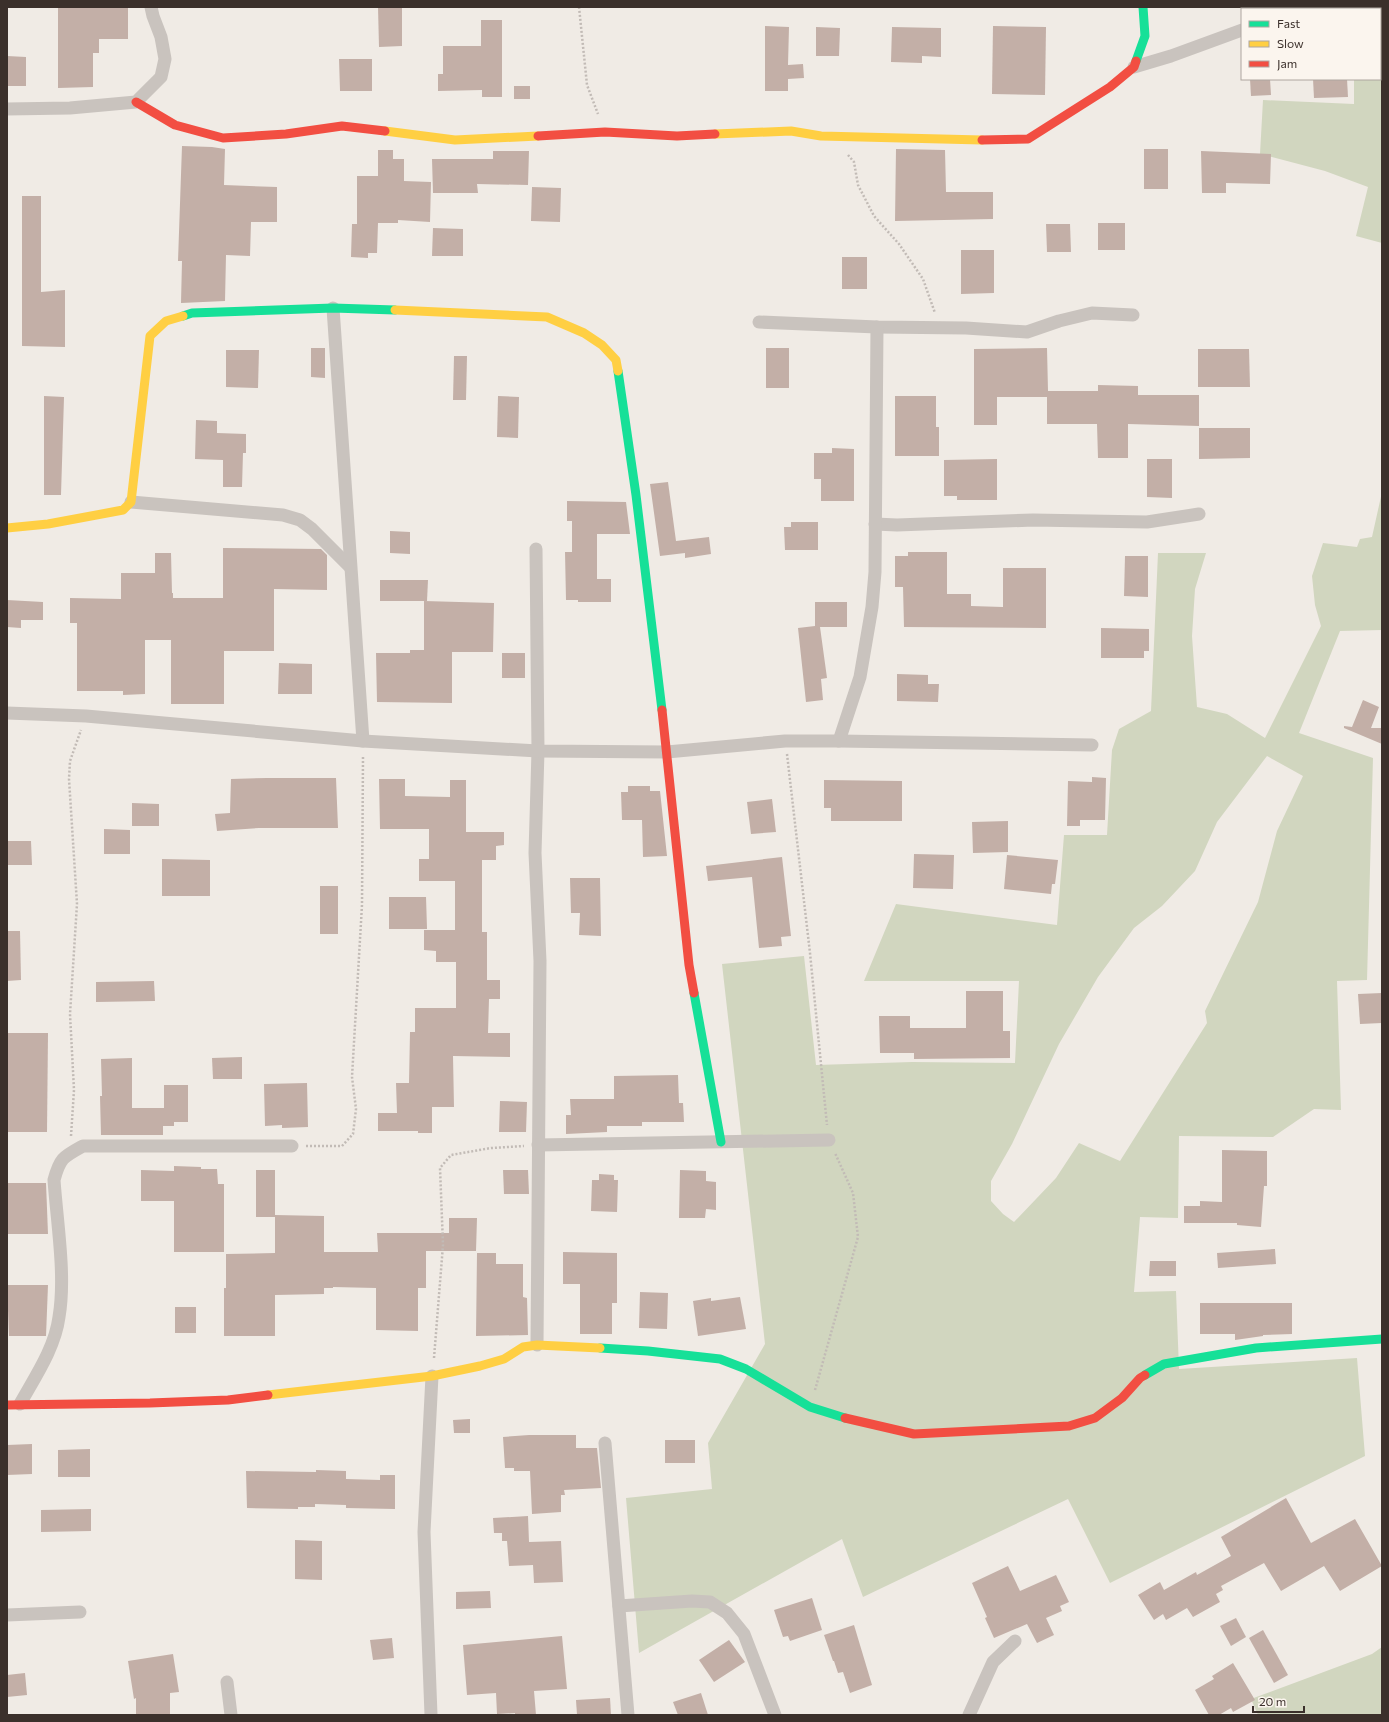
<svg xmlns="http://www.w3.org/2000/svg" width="1389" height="1722" font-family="Commissioner,sans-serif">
<rect width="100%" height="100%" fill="#f0ebe5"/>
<g fill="#d1d6bf" fill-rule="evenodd">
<polygon points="1355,7 1382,7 1382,243 1356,236 1368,187 1325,171 1260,154 1263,100 1354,104 1354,79 1380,79 1380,9 1355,9"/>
<path d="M1382,492V630L1340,631L1299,733L1373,758L1367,980L1337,981L1341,1110L1314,1109L1273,1137L1179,1136L1178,1218L1140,1217L1134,1292L1176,1291L1179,1369L1357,1358L1365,1456L1110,1583L1068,1499L863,1597L842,1539L639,1653L626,1498L712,1489L708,1443L765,1344L722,964L804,956L816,1065L912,1062L1015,1063L1019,981H864L896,904L1057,925L1064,835H1107L1112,750L1119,729L1151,711L1158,553H1206L1195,589L1192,636L1197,707L1227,714L1265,738L1321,626L1315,605L1312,576L1323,543L1357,547L1360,539L1372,537ZM1267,756L1303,776L1277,831L1258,902L1205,1011L1207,1023L1120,1161L1079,1143L1056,1178L1014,1222L1003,1214L991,1201V1181L1012,1144L1059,1044L1098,977L1134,928L1162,906L1195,871L1217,822Z"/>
<polygon points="1382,1647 1382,1715 1258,1715 1251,1699 1372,1654"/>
</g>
<g fill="#c3afa7">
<polygon points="58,7 128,7 128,39 99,39 99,53 93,53 93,87 58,88"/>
<polygon points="378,7 402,7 402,46 379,47"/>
<polygon points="481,20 502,20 502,97 482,97 482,90 438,91 438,74 443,74 443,46 481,46"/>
<polygon points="765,26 789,27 788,65 803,64 804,78 788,79 788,91 765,91"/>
<polygon points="993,26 1046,27 1045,95 992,94"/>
<polygon points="816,27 840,28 839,56 816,56"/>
<polygon points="892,27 941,28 941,57 922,56 922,63 891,62"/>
<polygon points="7,56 26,57 26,86 7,86"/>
<polygon points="339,59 372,59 372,91 340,91"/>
<polygon points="1250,79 1270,79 1271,95 1251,96"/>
<polygon points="1313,79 1347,79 1348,97 1314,98"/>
<rect x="514" y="86" width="16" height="13"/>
<polygon points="182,146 212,147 225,149 224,185 277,187 277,222 251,222 250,256 226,255 225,301 181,303 182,261 178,261"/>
<polygon points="896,149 945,150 946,192 993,192 993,219 895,221"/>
<rect x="1144" y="149" width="24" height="40"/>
<polygon points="378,150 393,150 393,159 404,159 404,181 431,182 430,222 398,220 398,223 378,223 377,253 368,253 368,258 351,257 352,224 357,224 357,176 378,176"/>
<polygon points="493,151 529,151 528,185 477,184 478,193 433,193 432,159 493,159"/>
<polygon points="1201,151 1271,154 1270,184 1226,183 1226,193 1202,193"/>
<polygon points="532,187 561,188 560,222 531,221"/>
<polygon points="22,196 41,196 41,292 65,290 65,347 22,346"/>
<rect x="1098" y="223" width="27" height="27"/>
<polygon points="1046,224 1070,224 1071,252 1047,252"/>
<polygon points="433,228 463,229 463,256 432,256"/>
<polygon points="961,250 994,250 994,293 961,294"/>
<rect x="842" y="257" width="25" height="32"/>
<polygon points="311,348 325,348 325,378 311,377"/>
<rect x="766" y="348" width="23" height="40"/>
<polygon points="1047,348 1048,391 1098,391 1098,385 1138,386 1138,395 1199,395 1199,426 1128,424 1128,458 1098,458 1097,424 1047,424 1047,397 997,397 997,425 974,425 974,349"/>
<polygon points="1198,349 1249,349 1250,387 1198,387"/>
<polygon points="226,350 259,350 258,388 226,387"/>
<polygon points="454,356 467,356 466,400 453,400"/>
<polygon points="44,396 64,397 61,495 44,495"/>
<polygon points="498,396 519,397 518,438 497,437"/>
<polygon points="895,396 936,396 936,427 939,427 939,456 895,456"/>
<polygon points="196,420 217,421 217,433 246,434 246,453 243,453 242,487 223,487 223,460 195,459"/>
<polygon points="1199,428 1250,428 1250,458 1199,459"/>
<polygon points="832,448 854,449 854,501 821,501 821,479 814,479 814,453 832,453"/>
<polygon points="997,459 997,500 957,500 957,496 944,496 944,460"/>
<polygon points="1147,459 1172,459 1172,498 1147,497"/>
<polygon points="668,482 676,541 709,537 711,554 685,558 685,553 660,556 650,484"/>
<polygon points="567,501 626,502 630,534 597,534 597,579 611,579 611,602 578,602 578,600 566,600 565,552 572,552 572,521 567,521"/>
<polygon points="791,522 818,522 818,550 785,550 784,527 791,527"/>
<polygon points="390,531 410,532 410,554 390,553"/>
<polygon points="223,548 321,549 327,555 327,590 274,589 274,651 224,651 224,704 171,704 171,640 145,640 145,694 123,695 123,691 77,691 77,623 70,623 70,598 121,599 121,573 155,573 155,553 171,553 172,593 173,593 173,598 223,598"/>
<polygon points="908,552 947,552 947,594 971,594 971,606 1003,607 1003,568 1046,568 1046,628 904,627 903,587 895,587 895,556 908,556"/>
<polygon points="1125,556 1148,556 1148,597 1124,596"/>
<polygon points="380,580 428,580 427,601 380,601"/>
<polygon points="7,600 43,602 43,620 21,620 21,628 7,627"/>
<polygon points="424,601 494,603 493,652 452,652 452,703 377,702 376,653 410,653 410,650 424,650"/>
<polygon points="815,602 847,602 847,627 820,627 827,678 821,679 823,700 806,702 798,628 815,626"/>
<polygon points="1101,628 1149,629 1149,651 1144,651 1144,658 1101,658"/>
<rect x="502" y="653" width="23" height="25"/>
<polygon points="279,663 312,664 312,694 278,694"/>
<polygon points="897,674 928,675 928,684 939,684 938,702 897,701"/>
<polygon points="1363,700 1379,707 1371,728 1382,728 1382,744 1344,728 1344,726 1352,727"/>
<polygon points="1092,777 1106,778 1105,820 1080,820 1080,826 1067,826 1068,781 1092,782"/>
<polygon points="267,778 336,778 338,828 259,828 217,831 215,814 230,813 231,779"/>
<polygon points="379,779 405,779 405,796 450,797 450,780 466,780 466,832 504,832 504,845 496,846 496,860 482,860 482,932 487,932 487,980 500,980 500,999 489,999 488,1033 510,1033 510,1057 453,1056 454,1107 432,1107 432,1133 418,1133 418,1131 378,1131 378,1113 397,1113 396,1083 409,1083 410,1032 415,1032 415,1008 456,1008 456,962 436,962 436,951 424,950 424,930 455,930 455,881 419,881 419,859 429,859 429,829 380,829"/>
<polygon points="824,780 902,781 902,821 831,821 831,808 824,808"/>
<polygon points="628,786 650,786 650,791 660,791 667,856 643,857 642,820 622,820 621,792 628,792"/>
<polygon points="772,799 776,832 751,834 747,802"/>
<polygon points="132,803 159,804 159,826 132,826"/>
<polygon points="1008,821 1008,852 973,853 972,822"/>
<polygon points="104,829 130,830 130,854 104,854"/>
<polygon points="7,841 31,841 32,865 7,865"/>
<polygon points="914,854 954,855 953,889 913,888"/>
<polygon points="1007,855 1058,860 1055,884 1052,884 1051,894 1004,889"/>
<polygon points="782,857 791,936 781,937 782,946 759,948 752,877 708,881 706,866"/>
<polygon points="162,859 210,860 210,896 162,896"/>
<polygon points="570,878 600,878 601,936 579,935 580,913 571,913"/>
<rect x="320" y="886" width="18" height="48"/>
<polygon points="389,897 426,897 427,929 389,929"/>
<polygon points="7,931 20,931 21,980 7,981"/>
<polygon points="154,981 155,1001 96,1002 96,982"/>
<polygon points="966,991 1003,991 1003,1031 1010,1031 1010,1058 914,1059 914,1053 880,1053 879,1016 910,1016 910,1028 966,1028"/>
<polygon points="1382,993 1382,1023 1360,1024 1358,994"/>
<polygon points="7,1033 48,1033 47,1132 7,1132"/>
<polygon points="242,1057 242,1079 213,1079 212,1058"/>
<polygon points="132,1058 132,1108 164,1108 164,1085 188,1085 188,1122 174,1122 174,1126 163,1126 163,1135 101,1135 100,1096 102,1096 101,1059"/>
<polygon points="678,1075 679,1103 683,1103 684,1122 642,1122 642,1126 607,1126 607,1132 566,1134 566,1115 571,1115 570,1099 614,1099 614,1076"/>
<polygon points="307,1083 308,1127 282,1128 282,1125 265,1126 264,1084"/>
<polygon points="500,1101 527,1102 526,1132 499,1132"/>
<polygon points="1222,1150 1267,1151 1267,1186 1264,1186 1261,1227 1237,1225 1237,1223 1184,1223 1184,1206 1200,1206 1200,1201 1222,1202"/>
<polygon points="174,1166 201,1167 201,1169 217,1169 218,1184 224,1184 224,1252 174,1252 174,1201 141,1201 141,1170 174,1171"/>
<polygon points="256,1170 275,1170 275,1215 324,1216 324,1252 378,1252 377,1233 449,1233 449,1218 477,1218 476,1251 426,1251 426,1288 418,1288 418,1331 376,1330 376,1288 333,1287 333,1288 324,1288 324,1294 275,1295 275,1336 224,1336 224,1288 226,1288 226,1254 275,1253 275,1217 256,1217"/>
<polygon points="503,1170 528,1170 529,1194 504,1194"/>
<polygon points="680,1170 706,1171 706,1181 716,1182 716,1210 706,1209 705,1218 679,1218"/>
<polygon points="599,1174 614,1175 614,1180 618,1180 617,1212 591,1211 592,1180 599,1180"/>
<polygon points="7,1183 46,1183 48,1234 7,1234"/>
<polygon points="1275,1249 1276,1264 1218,1268 1217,1253"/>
<polygon points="563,1252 617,1253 617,1303 612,1303 612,1334 580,1334 580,1284 563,1284"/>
<polygon points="477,1253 496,1253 496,1264 523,1264 523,1297 527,1298 528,1335 476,1336"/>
<polygon points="1150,1261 1176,1261 1176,1276 1149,1276"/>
<polygon points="7,1285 48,1285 46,1336 9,1336"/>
<polygon points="640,1292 668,1293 667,1329 639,1328"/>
<polygon points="740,1297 746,1329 698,1336 693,1301 711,1298 711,1301"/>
<polygon points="1200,1303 1292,1303 1292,1334 1263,1335 1263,1336 1235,1340 1235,1334 1200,1334"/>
<rect x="175" y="1307" width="21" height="26"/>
<polygon points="470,1419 470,1433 454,1433 453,1420"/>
<polygon points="529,1435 576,1435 576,1448 597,1448 601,1488 564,1490 565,1495 561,1495 561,1512 532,1514 530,1471 514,1471 514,1468 505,1468 503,1437"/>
<rect x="665" y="1440" width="30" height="23"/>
<polygon points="32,1444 32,1474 7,1475 7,1445"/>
<polygon points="90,1449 90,1477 58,1477 58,1450"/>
<polygon points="316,1470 346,1471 346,1479 380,1480 380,1475 395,1475 395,1509 346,1508 346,1505 315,1504 315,1507 298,1507 298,1509 247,1508 246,1471 316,1472"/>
<polygon points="1286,1498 1311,1543 1355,1519 1382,1566 1340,1591 1324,1566 1281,1591 1264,1563 1221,1586 1223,1590 1216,1594 1220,1602 1193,1617 1187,1608 1166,1620 1163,1614 1154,1620 1138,1595 1160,1582 1164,1590 1196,1572 1197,1575 1231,1556 1221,1537"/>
<polygon points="91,1509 91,1531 41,1532 41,1510"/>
<polygon points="528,1516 529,1542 561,1541 563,1582 534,1583 533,1565 509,1566 507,1541 502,1541 502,1533 494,1533 493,1518"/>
<polygon points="295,1540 322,1541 322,1580 295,1579"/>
<polygon points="1008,1566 1020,1591 1056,1575 1069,1602 1060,1606 1062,1611 1046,1618 1054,1635 1037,1643 1027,1624 994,1638 985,1618 987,1617 972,1583"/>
<polygon points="490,1591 491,1608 456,1609 456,1592"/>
<polygon points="812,1598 822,1630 790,1641 788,1636 783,1637 774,1610"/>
<polygon points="1236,1618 1246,1637 1231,1646 1220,1626"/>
<polygon points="854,1625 872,1685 850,1693 843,1672 838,1673 834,1661 833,1661 824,1635"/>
<polygon points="1263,1630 1288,1675 1274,1683 1249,1638"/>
<polygon points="562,1636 567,1689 534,1691 536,1715 515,1715 515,1713 497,1714 496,1693 467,1695 463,1645"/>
<polygon points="392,1638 394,1658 373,1660 370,1640"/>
<polygon points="729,1640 745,1662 714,1682 699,1660"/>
<polygon points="173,1654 179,1692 170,1693 170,1715 136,1715 136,1698 134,1699 128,1661"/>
<polygon points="1233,1663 1255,1700 1233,1712 1231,1708 1219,1715 1209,1715 1195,1690 1214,1679 1212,1676"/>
<polygon points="25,1673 27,1695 7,1697 7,1675"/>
<polygon points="701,1693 708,1715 678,1715 673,1702"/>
<polygon points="610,1698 611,1715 577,1715 576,1700"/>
</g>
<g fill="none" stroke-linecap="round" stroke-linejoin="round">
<g stroke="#c2bbb6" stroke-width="2.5" stroke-dasharray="2 2" stroke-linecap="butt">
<polyline points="579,7 587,85 598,114"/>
<polyline points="848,155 854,162 858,185 874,216 899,244 923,279 935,313"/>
<polyline points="787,754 810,953 827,1125"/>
<polyline points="71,1136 74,1090 70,1014 77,904 69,779 70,761 81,730"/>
<polyline points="306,1146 342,1146 353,1134 356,1109 352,1077 362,905 363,756"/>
<polyline points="434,1358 443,1245 440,1168 451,1155 491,1148 524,1146"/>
<polyline points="815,1390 858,1237 853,1193 835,1153"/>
</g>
<g stroke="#c9c3be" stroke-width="13">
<polyline points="1134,67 1171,56 1242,30"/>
<polyline points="7,109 70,108 136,102 161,77 165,59 161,37 153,16 151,7"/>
<polyline points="333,308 363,741"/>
<polyline points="759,322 877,327 966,328 1027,332 1059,321 1092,313 1133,315"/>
<polyline points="131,502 283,515 300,520 312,529 350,567"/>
<polyline points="875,524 897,525 1033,520 1147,522 1199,514"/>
<polyline points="536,549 538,751 535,853 540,961 537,1345"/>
<polyline points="7,713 86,716 363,741 538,751 667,752 785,741 839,741 1092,745"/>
<polyline points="839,741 860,677 872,607 875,572 877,327"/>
<polyline points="538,1145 829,1140"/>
<path d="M20,1404C35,1377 55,1348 59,1317C66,1276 57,1223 54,1180C60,1158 63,1157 83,1146H292"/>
<polyline points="605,1443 628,1715"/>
<polyline points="619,1606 692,1601 710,1602 727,1613 744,1634 775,1715"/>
<polyline points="7,1615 80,1612"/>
<polyline points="227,1682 231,1715"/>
<polyline points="431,1715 424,1532 432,1376"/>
<polyline points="969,1715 993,1662 1015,1641"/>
</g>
<g stroke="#16e098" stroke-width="9">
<polyline points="1136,61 1145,36 1143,7"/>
<polyline points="183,316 192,313 333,308 395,310"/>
<polyline points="618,371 636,495 662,710"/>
<polyline points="694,993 721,1142"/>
<polyline points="600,1348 648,1351 720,1359 746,1369 810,1407 845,1418"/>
<polyline points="1145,1375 1164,1364 1256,1348 1382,1339"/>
</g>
<g stroke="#ffcf43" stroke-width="9">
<polyline points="385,131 455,140 538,136"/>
<polyline points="715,134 791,131 821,136 982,140"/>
<polyline points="395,310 547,317 584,333 602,345 616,360 618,371"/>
<polyline points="7,528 48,524 123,510 131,502 150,336 166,321 183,316"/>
<polyline points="268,1395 432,1376 480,1366 504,1359 523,1347 537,1345 600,1348"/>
</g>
<g stroke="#f24e42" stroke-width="9">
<polyline points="136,102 175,125 223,138 286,134 342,126 385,131"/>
<polyline points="538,136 605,132 677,136 715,134"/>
<polyline points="982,140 1028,139 1110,87 1134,67 1136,61"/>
<polyline points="662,710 689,965 694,993"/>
<polyline points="7,1405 150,1403 228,1400 268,1395"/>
<polyline points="845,1418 914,1434 1069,1426 1095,1418 1122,1398 1140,1378 1145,1375"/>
</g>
</g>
<rect width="1389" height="1722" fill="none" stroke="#3b302b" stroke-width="16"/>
<rect x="1241" y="8" width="140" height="72" fill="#fbf5ee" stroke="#aea6a0"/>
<rect x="1249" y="21" width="20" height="6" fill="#16e098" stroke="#aea6a0"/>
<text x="1277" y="28" font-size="12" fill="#3b302b">Fast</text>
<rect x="1249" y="41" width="20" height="6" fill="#ffcf43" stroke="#aea6a0"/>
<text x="1277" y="48" font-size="12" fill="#3b302b">Slow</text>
<rect x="1249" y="61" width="20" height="6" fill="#f24e42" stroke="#aea6a0"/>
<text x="1277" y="68" font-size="12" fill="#3b302b">Jam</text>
<path d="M1253 1706v6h51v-6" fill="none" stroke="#3b302b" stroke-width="2"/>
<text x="1259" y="1706" font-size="12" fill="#3b302b" stroke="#fbf5ee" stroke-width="3" paint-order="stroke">20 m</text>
</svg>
